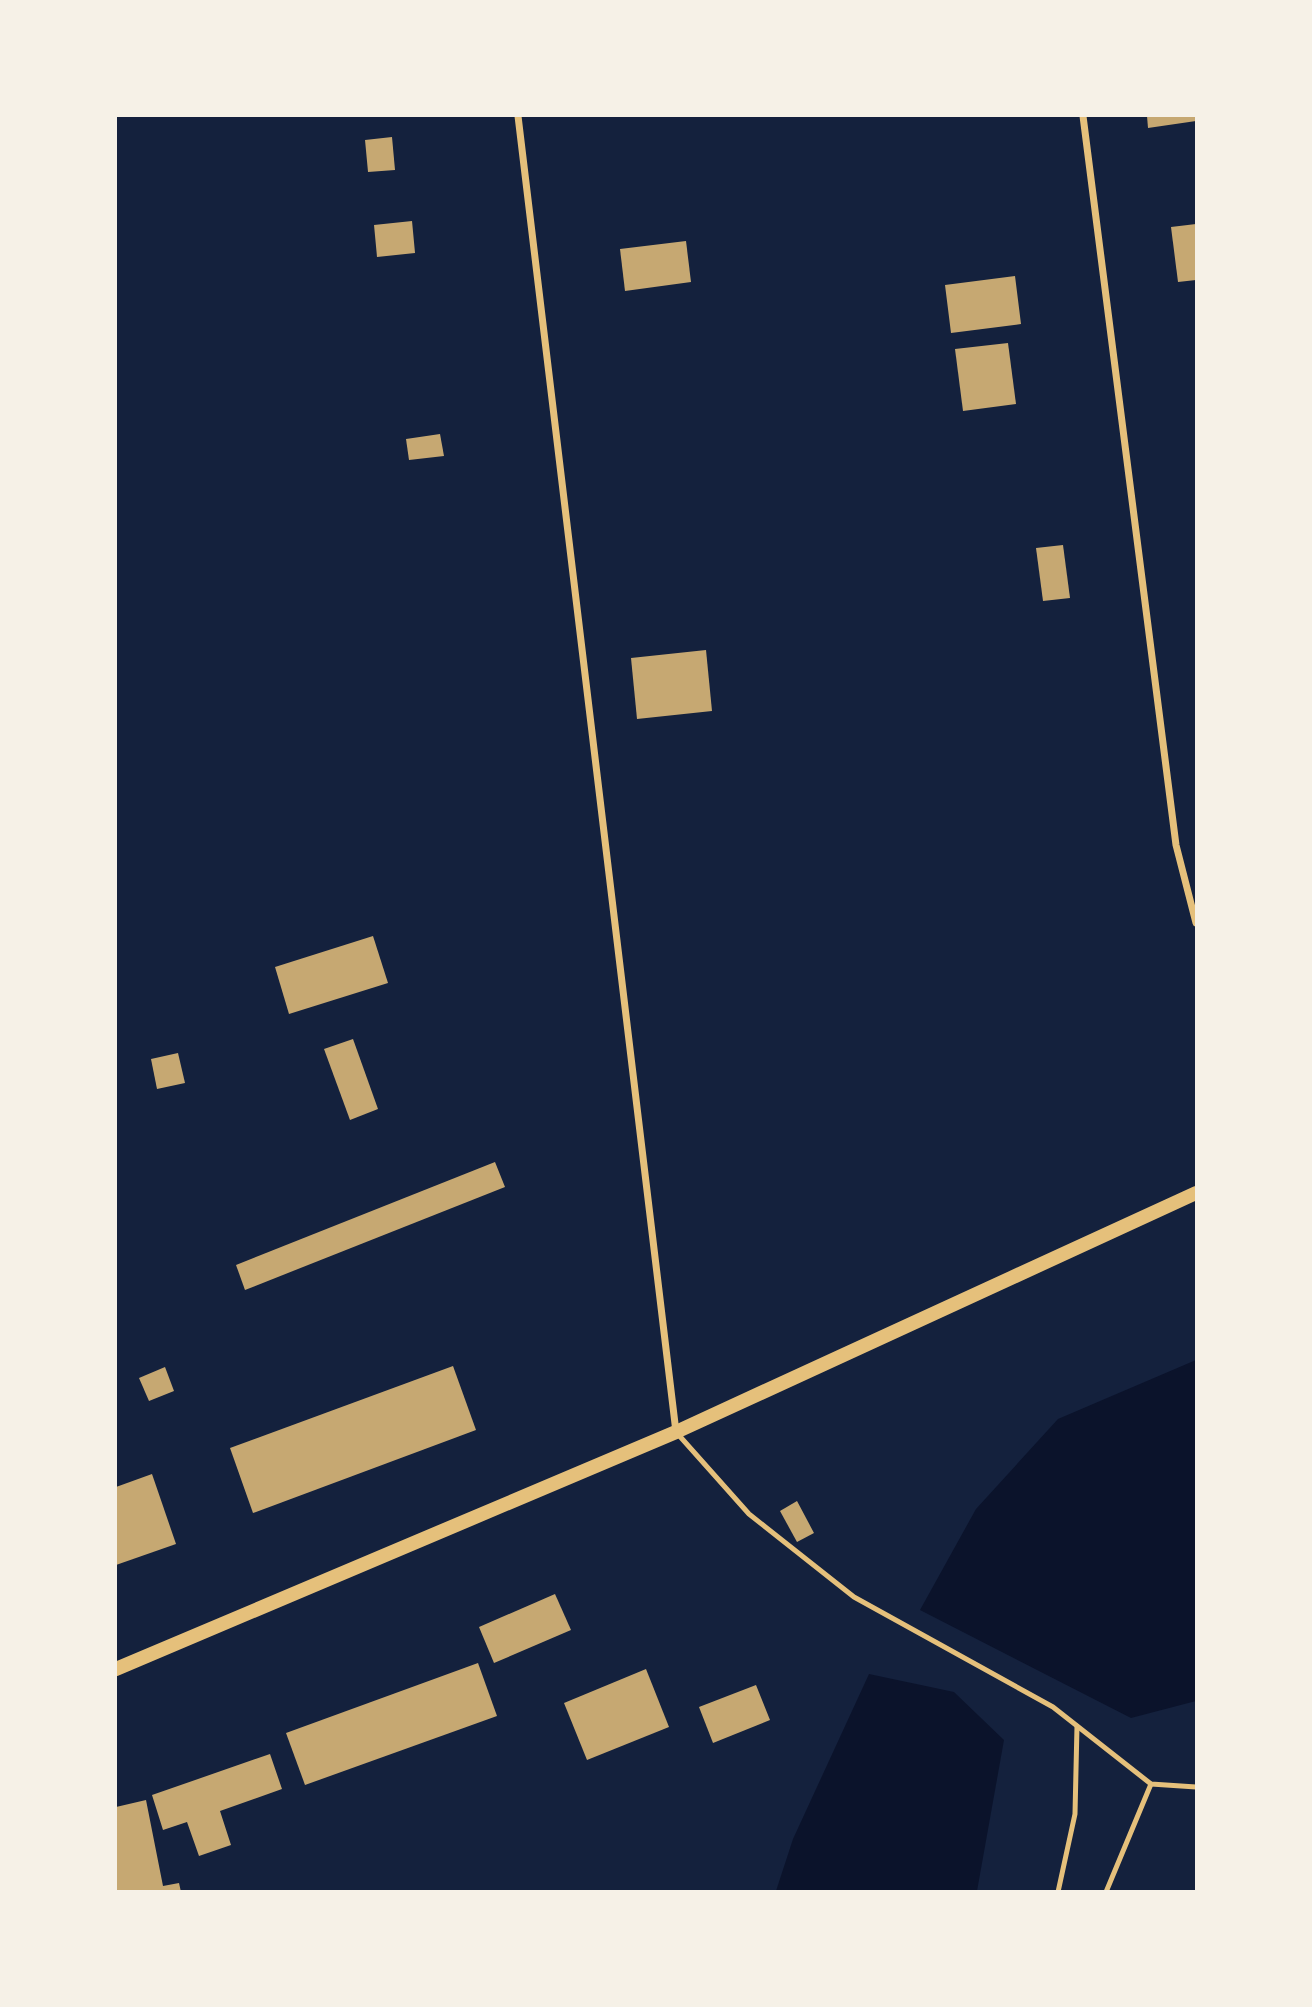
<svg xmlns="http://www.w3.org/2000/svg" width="1312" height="2007" font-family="'Golos Text',sans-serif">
<rect width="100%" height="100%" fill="#14213d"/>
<g fill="#0b132b">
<polygon points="1196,1360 1196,1701 1131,1718 920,1610 976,1509 1058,1419"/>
<polygon points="869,1674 954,1692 1004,1740 977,1891 776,1891 793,1839"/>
</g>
<g fill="#c6a872">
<polygon points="1147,116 1196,116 1196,121 1148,128"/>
<polygon points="392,137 395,170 368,172 365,140"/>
<polygon points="412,221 415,253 377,257 374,225"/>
<polygon points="1196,224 1196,280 1178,282 1171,227"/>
<polygon points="686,241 691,282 625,291 620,249"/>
<polygon points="1015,276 1021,324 951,333 945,285"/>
<polygon points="1008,343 1016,404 963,411 955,349"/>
<polygon points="440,434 444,456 409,460 406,439"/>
<polygon points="1063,545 1070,598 1043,601 1036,548"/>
<polygon points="706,650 712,711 637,719 631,658"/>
<polygon points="373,936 388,983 289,1014 275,967"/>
<polygon points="353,1039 378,1109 350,1120 324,1049"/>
<polygon points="178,1053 185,1083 157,1089 151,1059"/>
<polygon points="495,1162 505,1187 245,1290 236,1265"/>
<polygon points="453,1366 476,1430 253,1513 230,1448"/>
<polygon points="165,1367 174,1391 149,1401 139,1378"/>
<polygon points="152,1474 176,1544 116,1565 116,1487"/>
<polygon points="797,1501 814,1533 797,1542 780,1511"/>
<polygon points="555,1594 571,1630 494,1663 479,1627"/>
<polygon points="478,1663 497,1716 305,1785 286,1733"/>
<polygon points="646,1669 669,1727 587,1760 564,1703"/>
<polygon points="756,1685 770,1720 713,1743 699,1707"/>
<polygon points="270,1754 282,1789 220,1811 231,1845 199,1856 187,1822 163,1830 152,1795"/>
<polygon points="146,1800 163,1886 179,1883 181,1892 116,1892 116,1807"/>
</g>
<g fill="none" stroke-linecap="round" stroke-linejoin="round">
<g stroke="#e5c07b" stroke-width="5">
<polyline points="676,1432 749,1514 854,1597 1053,1707 1151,1784 1196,1787"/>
<polyline points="1058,1892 1075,1814 1077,1726"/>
<polyline points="1106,1892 1151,1784"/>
</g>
<g stroke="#e5c07b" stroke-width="7">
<polyline points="518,116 676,1432"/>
<polyline points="1083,116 1176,845 1196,923"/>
</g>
<polyline stroke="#e5c07b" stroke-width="14" points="116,1669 676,1432 1196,1193"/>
</g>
<rect width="1312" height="2007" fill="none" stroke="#f6f1e7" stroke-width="234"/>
</svg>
